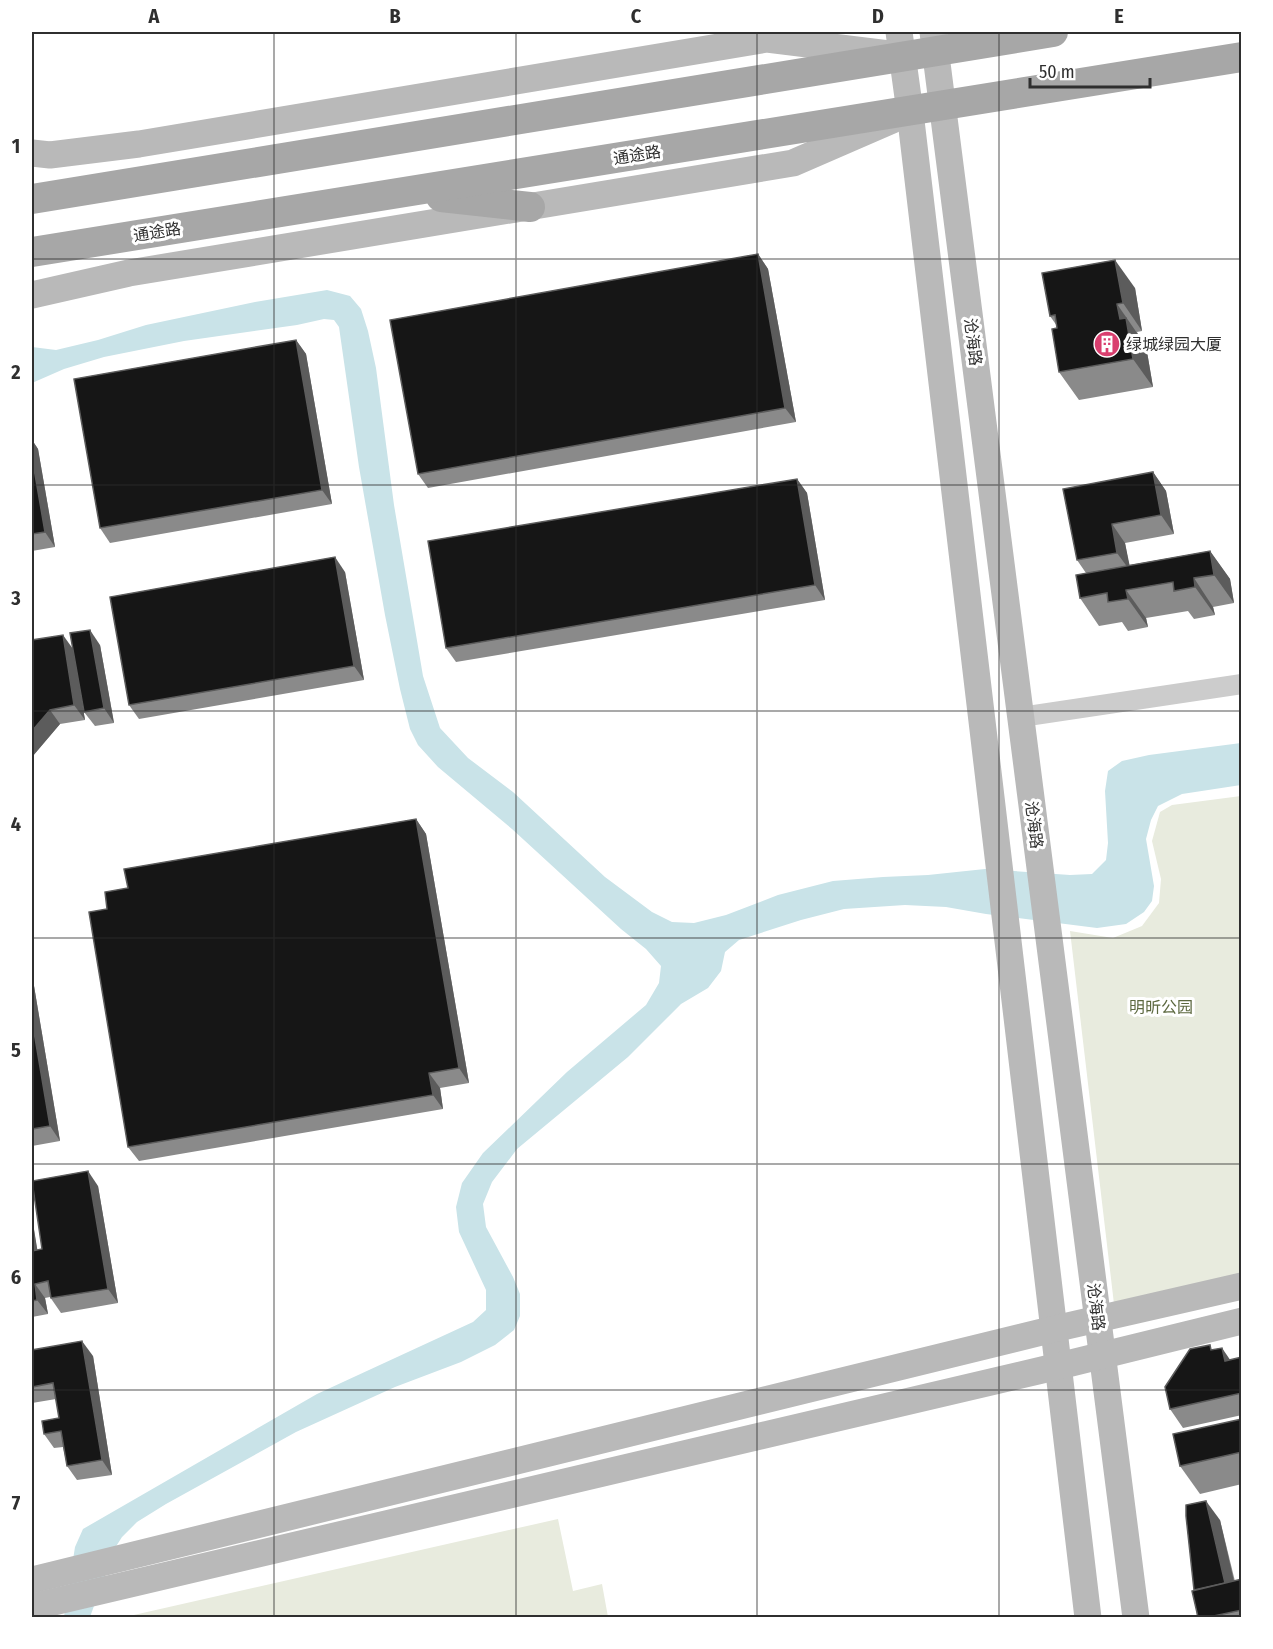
<svg xmlns="http://www.w3.org/2000/svg" width="1273" height="1649" font-family="'Fira Sans Condensed','Noto Sans SC',sans-serif">
<rect width="100%" height="100%" fill="#fff"/>
<g fill="#e8ebde">
<polygon points="1241,796 1241,1274 1114,1304 1070,931 1113,938 1142,926 1159,903 1161,879 1152,841 1160,812 1172,805"/>
<polygon points="558,1519 573,1591 602,1584 608,1617 125,1617"/>
</g>
<polygon fill="#c9e3e8" points="327,290 350,296 361,309 368,331 376,368 394,505 423,676 440,728 468,758 513,792 605,877 652,912 672,922 694,923 726,915 778,895 833,881 883,877 928,875 985,869 1070,875 1092,874 1106,860 1108,843 1105,791 1108,771 1122,761 1149,755 1241,743 1241,785 1182,794 1158,806 1151,820 1146,839 1154,886 1152,901 1144,912 1126,924 1097,928 986,914 946,907 905,905 844,909 801,920 739,940 725,952 721,971 708,988 681,1004 628,1057 517,1149 492,1182 483,1204 486,1227 513,1277 520,1294 520,1316 514,1330 495,1345 461,1362 395,1387 296,1432 166,1504 137,1522 122,1537 115,1548 90,1617 64,1617 75,1547 83,1529 317,1394 473,1322 486,1310 486,1290 459,1232 456,1207 462,1183 483,1153 567,1072 646,1005 659,983 661,966 646,949 621,929 512,829 438,767 418,745 410,729 400,689 385,615 359,467 339,327 334,320 324,319 297,325 184,341 104,357 64,369 32,383 32,347 56,350 98,340 146,325 255,302"/>
<g fill="none" stroke-linecap="round" stroke-linejoin="round">
<polyline stroke="#ccc" stroke-width="20" points="1021,717 1242,684"/>
<g stroke="#b9b9b9" stroke-width="27">
<polyline points="899,32 910,112 1088,1618"/>
<polyline points="933,32 1136,1618"/>
<polyline points="32,153 50,155 139,144 767,39 889,54"/>
<polyline points="32,295 129,273 793,163 892,120"/>
<polyline points="32,1580 1054,1329 1242,1286"/>
<polyline points="32,1607 1059,1366 1242,1321"/>
</g>
<g stroke="#a7a7a7" stroke-width="30">
<polyline points="441,197 530,207"/>
<polyline points="32,199 1053,32"/>
<polyline points="32,252 1242,57"/>
</g>
</g>
<g fill="#8a8a8a">
<polygon points="758,254 768,269 796,422 428,488 418,474"/>
<polygon points="1135,288 1142,331 1137,332 1138,334 1146,346 1153,387 1079,400 1059,372 1057,326 1050,316"/>
<polygon points="296,340 306,354 332,504 110,543 100,528"/>
<polygon points="32,440 38,449 55,547 32,551"/>
<polygon points="1153,472 1166,491 1174,534 1125,543 1129,565 1210,551 1230,579 1234,603 1213,607 1215,615 1194,619 1188,611 1146,618 1148,627 1128,631 1122,622 1099,626 1080,598 1086,573 1077,560"/>
<polygon points="797,479 807,493 825,600 456,662 446,648"/>
<polygon points="345,572 364,680 139,719 129,705"/>
<polygon points="100,645 114,723 95,726 84,712"/>
<polygon points="73,649 85,720 60,724 32,757"/>
<polygon points="416,819 426,834 469,1083 440,1088 443,1109 139,1161 128,1147 107,909 128,888"/>
<polygon points="32,974 60,1141 32,1146"/>
<polygon points="98,1186 118,1303 61,1313 50,1297 45,1298 48,1314 32,1317 32,1217 37,1250 42,1249"/>
<polygon points="1213,1349 1230,1360 1242,1357 1242,1415 1183,1428 1170,1409"/>
<polygon points="32,1350 93,1356 112,1475 77,1480 67,1466 63,1447 54,1448 44,1434 59,1418 56,1399 32,1403"/>
<polygon points="1242,1419 1242,1484 1200,1494 1180,1466"/>
<polygon points="1220,1520 1242,1610 1242,1617 1197,1617 1194,1590"/>
</g>
<g fill="#5c5c5c">
<polygon points="758,254 768,269 796,422 785,408"/>
<polygon points="1115,260 1135,288 1142,331 1123,303"/>
<polygon points="1117,304 1146,346 1153,387 1133,359 1120,319"/>
<polygon points="296,340 306,354 332,504 322,490"/>
<polygon points="32,440 38,449 55,547 45,532 32,457"/>
<polygon points="1153,472 1166,491 1174,534 1161,515"/>
<polygon points="797,479 807,493 825,600 815,585"/>
<polygon points="1112,524 1125,543 1131,572 1117,553"/>
<polygon points="1210,551 1230,579 1234,603 1214,575"/>
<polygon points="335,557 345,572 364,680 354,666"/>
<polygon points="1194,578 1213,607 1215,615 1195,587"/>
<polygon points="1126,590 1146,618 1148,627 1128,599"/>
<polygon points="90,630 100,645 114,723 104,708"/>
<polygon points="63,635 73,649 85,720 74,705"/>
<polygon points="50,710 60,724 32,757 32,731"/>
<polygon points="416,819 426,834 469,1083 459,1068"/>
<polygon points="32,974 60,1141 50,1126 32,1020"/>
<polygon points="429,1073 440,1088 443,1109 433,1095"/>
<polygon points="88,1171 98,1186 118,1303 108,1289"/>
<polygon points="32,1217 40,1266 32,1254"/>
<polygon points="35,1284 45,1298 48,1314 37,1300"/>
<polygon points="82,1341 93,1356 112,1475 102,1460"/>
<polygon points="1222,1348 1235,1367 1225,1361"/>
<polygon points="1206,1501 1220,1520 1241,1612 1227,1593"/>
</g>
<g fill="#161616" stroke="#5c5c5c" stroke-width="1.5">
<polygon points="758,254 785,408 418,474 390,320"/>
<polygon points="1115,260 1123,303 1117,304 1120,319 1126,318 1133,359 1059,372 1052,329 1057,328 1055,315 1050,316 1042,273"/>
<polygon points="296,340 322,490 100,528 74,379"/>
<polygon points="32,457 45,532 32,534"/>
<polygon points="1153,472 1161,515 1112,524 1117,553 1077,560 1063,489"/>
<polygon points="797,479 815,585 446,648 428,541"/>
<polygon points="1210,551 1214,575 1194,578 1195,587 1174,591 1173,582 1126,590 1128,599 1108,602 1107,593 1080,598 1076,575"/>
<polygon points="335,557 354,666 129,705 110,597"/>
<polygon points="90,630 104,708 84,712 70,633"/>
<polygon points="63,635 74,705 50,710 32,731 32,640"/>
<polygon points="416,819 459,1068 429,1073 433,1095 128,1147 89,912 107,909 105,892 128,888 124,869"/>
<polygon points="32,1020 50,1126 32,1129"/>
<polygon points="88,1171 108,1289 51,1298 48,1281 35,1284 37,1300 32,1301 32,1251 42,1249 32,1181"/>
<polygon points="82,1341 102,1460 67,1466 61,1431 44,1434 42,1421 59,1418 53,1383 32,1387 32,1350"/>
<polygon points="1210,1345 1211,1350 1222,1348 1225,1361 1242,1357 1242,1393 1170,1409 1165,1387 1190,1349"/>
<polygon points="1242,1419 1242,1452 1180,1466 1173,1434"/>
<polygon points="1206,1501 1225,1583 1194,1590 1186,1516 1186,1505"/>
<polygon points="1242,1579 1242,1610 1209,1617 1198,1617 1192,1591"/>
</g>
<path fill="none" stroke="#2f2f2f" stroke-width="1.5" stroke-opacity="0.55" d="M274,32V1618M516,32V1618M757,32V1618M999,32V1618M32,259H1242M32,485H1242M32,711H1242M32,938H1242M32,1164H1242M32,1390H1242"/>
<defs>
<symbol id="building-disc" viewBox="-11 -11 22 22"><circle r="9.5" fill="#d93e6e" stroke="#fff"/><path d="M-4-6H4V6H1V3H-1V6H-4ZM-2.5-4.3h1.7v1.8h-1.7ZM.8-4.3h1.7v1.8H.8ZM-2.5-1h1.7V.8h-1.7ZM.8-1h1.7V.8H.8Z" fill="#fff"/></symbol>
</defs>
<g fill-rule="evenodd">
<use href="#building-disc" x="1092" y="329" width="30" height="30"/>
</g>
<g text-anchor="middle" dominant-baseline="central" stroke-width="6" stroke-linejoin="round" paint-order="stroke">
<g font-size="16" fill="#2f2f2f" stroke="#fff">
<text transform="translate(637 155) rotate(-9)">通途路</text>
<text transform="translate(157 232) rotate(-9)">通途路</text>
<text transform="translate(973 342) rotate(83)">沧海路</text>
<text transform="translate(1034 825) rotate(83)">沧海路</text>
<text transform="translate(1096 1307) rotate(83)">沧海路</text>
</g>
<g font-size="16" fill="#2f2f2f" stroke="#fff" text-anchor="start">
<text x="1126" y="344">绿城绿园大厦</text>
</g>
<g font-size="16" fill="#5c683f" stroke="#fff">
<text x="1161" y="1007">明昕公园</text>
</g>
</g>
<rect width="1273" height="1649" fill="none" stroke="#ffffff" stroke-width="66"/>
<path d="M1030 78v9h120v-9" fill="none" stroke="#2f2f2f" stroke-width="3"/>
<text x="1039" y="78" font-size="18" fill="#2f2f2f" stroke="#ffffff" stroke-width="4.5" paint-order="stroke">50 m</text>
<rect x="33" y="33" width="1207" height="1583" fill="none" stroke="#2f2f2f" stroke-width="2"/>
<g font-size="20" text-anchor="middle" font-weight="bold" fill="#2f2f2f">
<text x="154" y="23">A</text>
<text x="395" y="23">B</text>
<text x="636" y="23">C</text>
<text x="878" y="23">D</text>
<text x="1119" y="23">E</text>
<text x="16" y="153">1</text>
<text x="16" y="379">2</text>
<text x="16" y="605">3</text>
<text x="16" y="831">4</text>
<text x="16" y="1057">5</text>
<text x="16" y="1284">6</text>
<text x="16" y="1510">7</text>
</g>
</svg>
